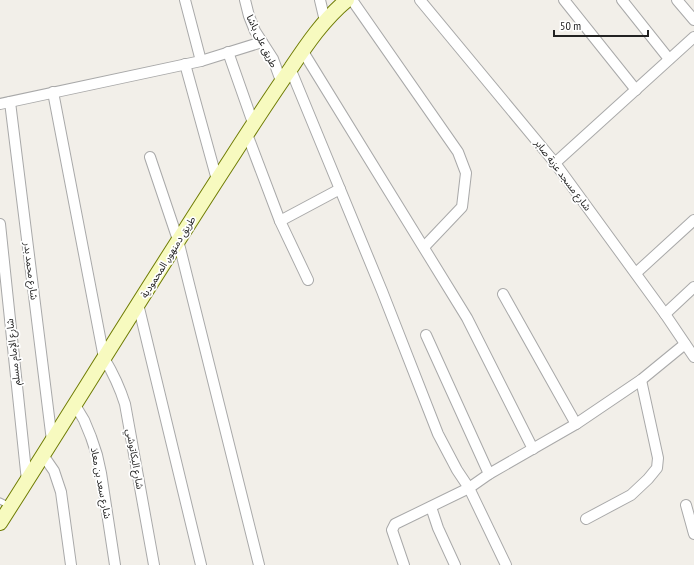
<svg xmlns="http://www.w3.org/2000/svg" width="694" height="565" font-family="'PT Sans Narrow','Noto Sans Arabic',sans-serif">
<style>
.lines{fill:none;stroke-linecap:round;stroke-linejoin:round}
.lane-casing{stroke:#a9a9a9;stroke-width:7}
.street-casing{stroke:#a9a9a9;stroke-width:12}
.secondary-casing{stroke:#707d05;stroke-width:16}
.lane{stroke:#fff;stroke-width:5}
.street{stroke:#fff;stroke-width:10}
.secondary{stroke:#f7fabf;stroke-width:14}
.labels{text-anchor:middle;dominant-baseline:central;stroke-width:3.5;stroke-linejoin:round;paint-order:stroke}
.street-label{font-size:10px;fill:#222;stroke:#fff}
</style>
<rect width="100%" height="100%" fill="#f2efe9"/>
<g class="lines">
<defs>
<polyline id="lane" points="0,501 10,506"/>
<g id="street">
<polyline points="185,0 201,61"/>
<polyline points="245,0 249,16 255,31 273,59 281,81"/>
<polyline points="320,0 325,21"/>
<polyline points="352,0 458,152 466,173 462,207 424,247"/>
<polyline points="420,0 555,163 665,314 694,357"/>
<polyline points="564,0 636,90"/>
<polyline points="622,0 669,59"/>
<polyline points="677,0 694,20"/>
<polyline points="302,50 467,318 533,449"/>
<polyline points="228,52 253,123"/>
<polyline points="185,64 217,180"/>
<polyline points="290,68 382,291 438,434 457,470 469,488 506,565"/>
<path d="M53,92L104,358C113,373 120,388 125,404L154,565"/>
<polyline points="10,102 52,441"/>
<polyline points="0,104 201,61 262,42"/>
<polyline points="247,134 280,221 308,280"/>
<polyline points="150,157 178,240 259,565"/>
<polyline points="555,163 694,37"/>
<polyline points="280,221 340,189"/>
<polyline points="0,224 27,481"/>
<polyline points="636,273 694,220"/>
<polyline points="503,294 576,424"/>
<polyline points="138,304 201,565"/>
<polyline points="665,314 694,287"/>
<polyline points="426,335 489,474"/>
<polyline points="75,405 84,420 91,437 97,455 101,473 115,565"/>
<polyline points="43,455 54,471 61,492 71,565"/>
<polyline points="686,505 694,534"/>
<polyline points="431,507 438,528 455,565"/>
<polyline points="586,519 631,495 648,479 657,468 658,458 641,380"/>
<polyline points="404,565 392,530 395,524 469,488 489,474 576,424 641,380 685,344"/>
</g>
<path id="secondary" d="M0,523C77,402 152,280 230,160C250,129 270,98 291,68C307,44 324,19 347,0"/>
</defs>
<use href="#lane" class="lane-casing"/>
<use href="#street" class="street-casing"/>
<use href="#secondary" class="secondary-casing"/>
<use href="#lane" class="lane"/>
<use href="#street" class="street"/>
<use href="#secondary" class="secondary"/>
</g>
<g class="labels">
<g class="street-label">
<text transform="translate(262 41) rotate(64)">طريق على باشا</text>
<text transform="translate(563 175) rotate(53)">شارع مسجد عزبة صابر</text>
<text transform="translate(168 257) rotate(-58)">طريق دمنهور, المحمودية</text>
<text transform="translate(31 271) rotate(83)">شارع محمد بدر</text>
<text transform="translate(13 352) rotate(-96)">شارع الإمام مسلم</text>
<text transform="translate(135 459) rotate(80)">شارع البكاتوشي</text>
<text transform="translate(101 483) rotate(79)">شارع سعد بن معاذ</text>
</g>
</g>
<path d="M554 30v6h94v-6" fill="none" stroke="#222222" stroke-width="2"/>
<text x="560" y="30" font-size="12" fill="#222222" stroke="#ffffff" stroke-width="3" paint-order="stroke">50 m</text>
</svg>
